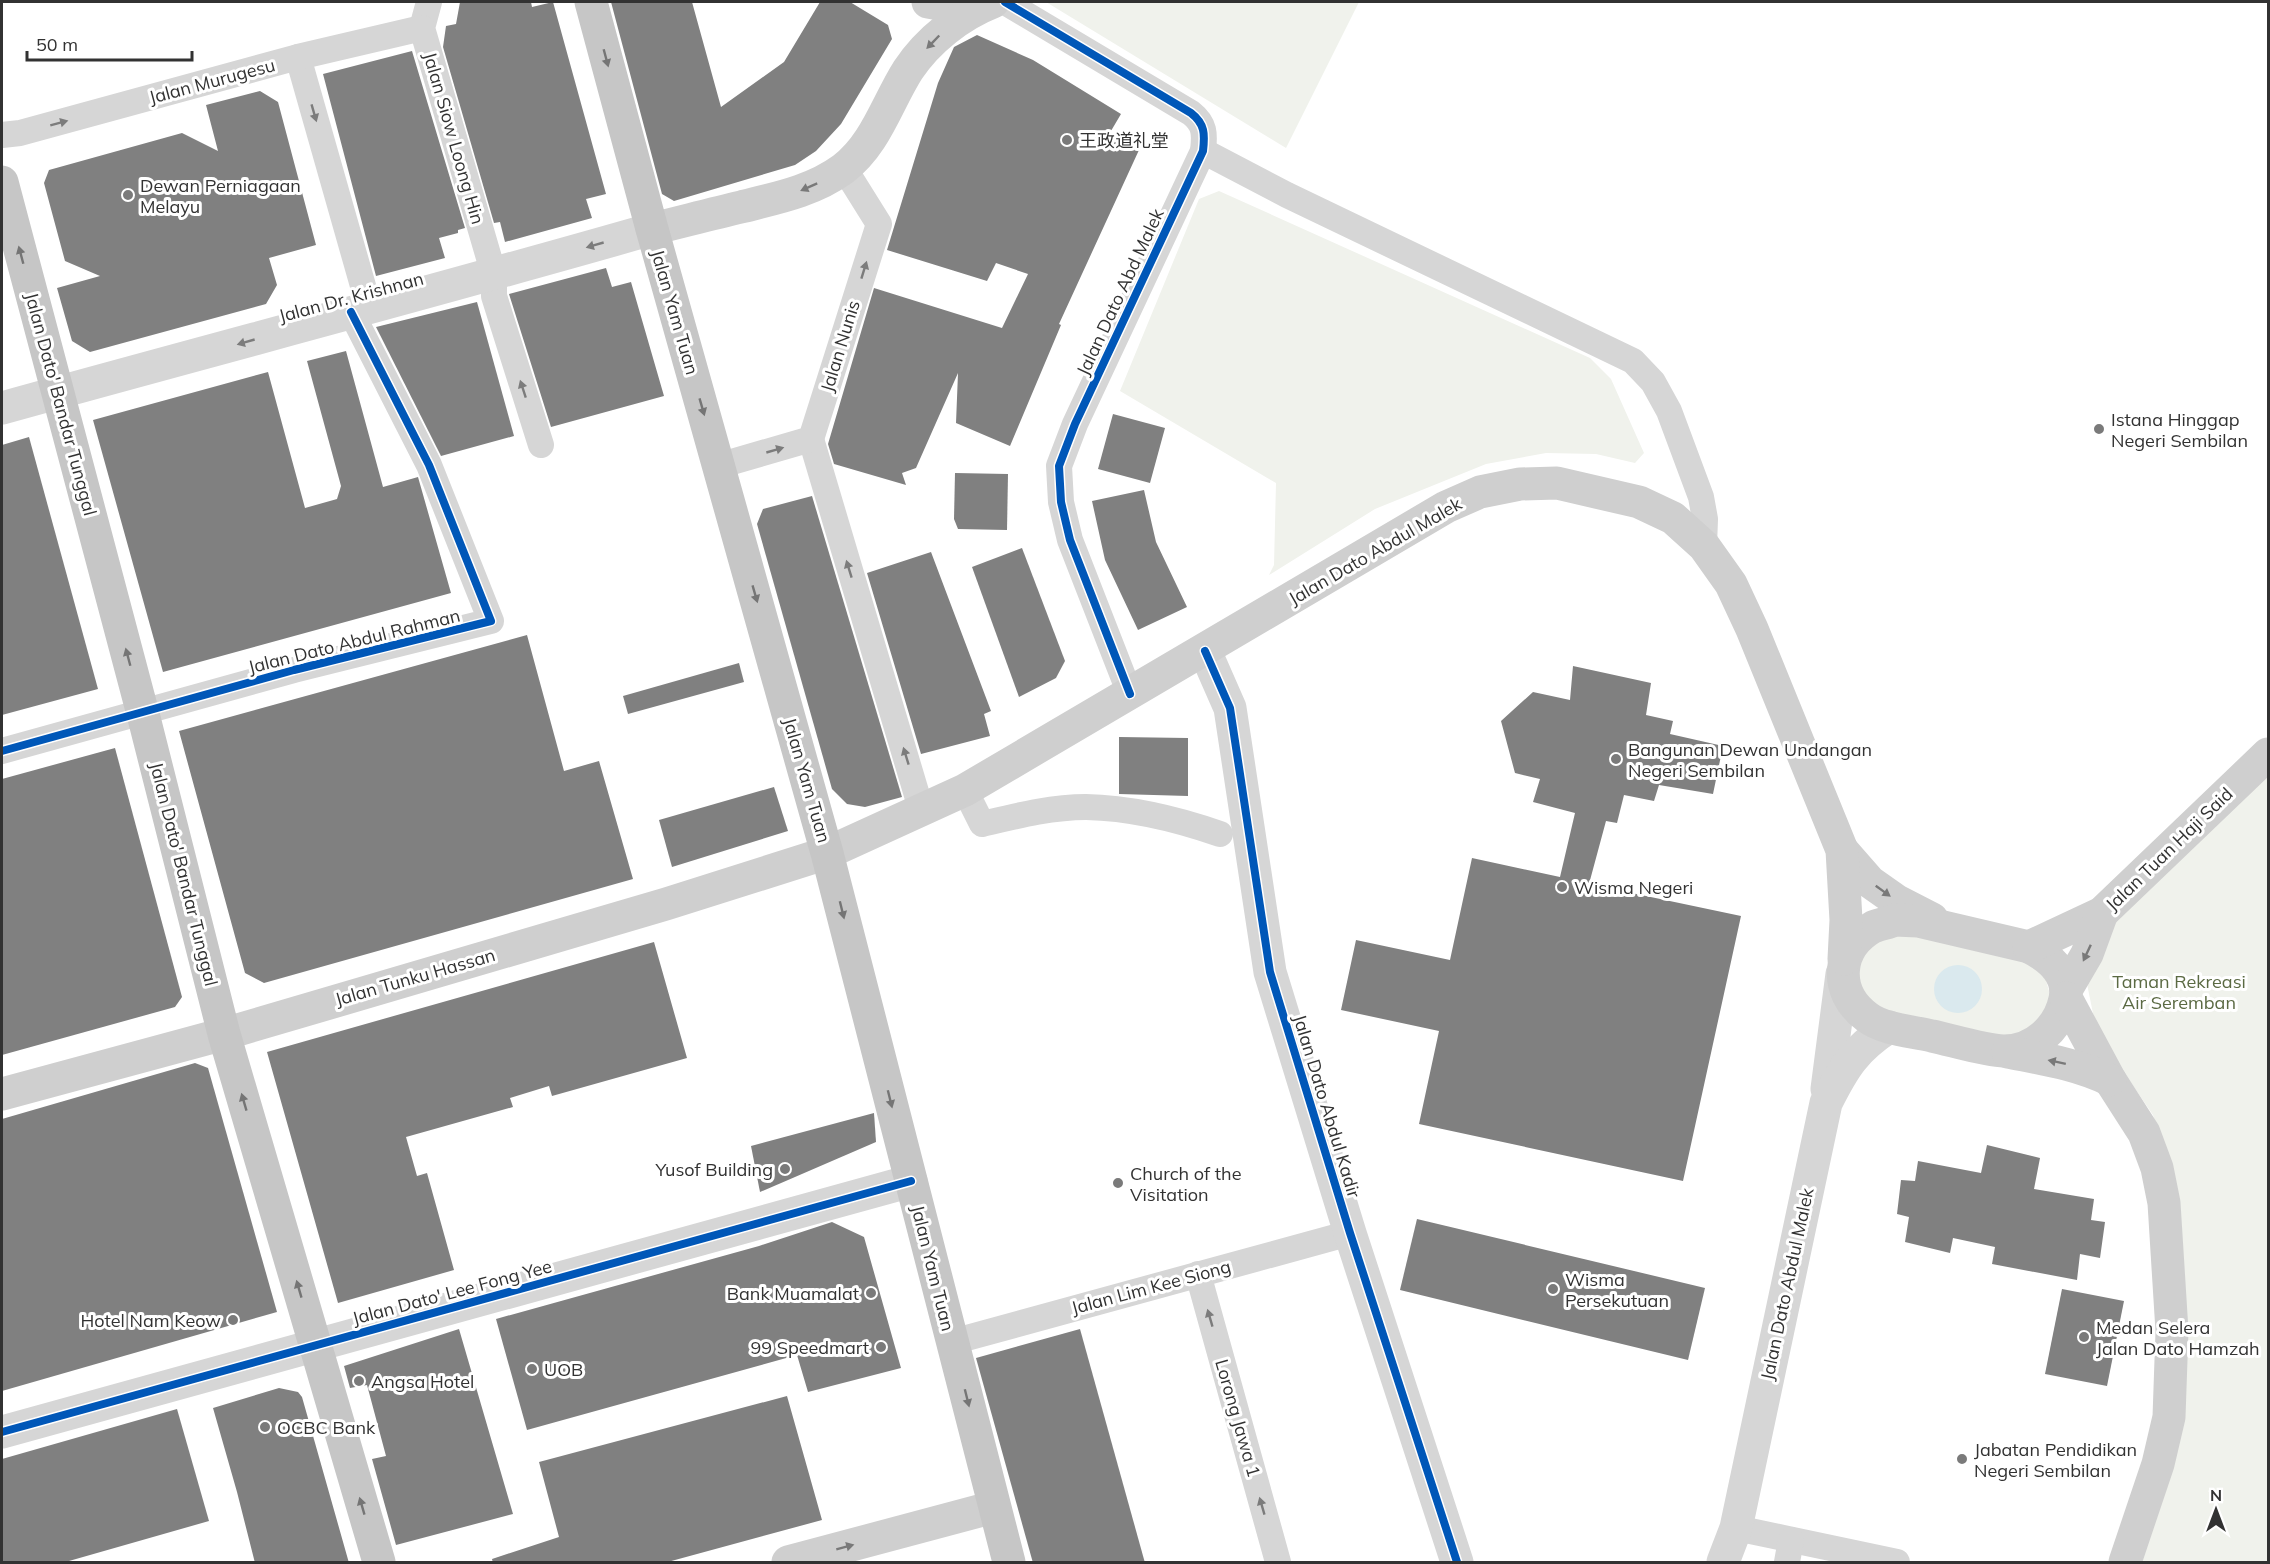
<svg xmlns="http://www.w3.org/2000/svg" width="2270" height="1564" font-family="Mulish,'Noto Sans SC',sans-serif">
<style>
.green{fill:#f0f2ec}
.water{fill:#dae9ee}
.building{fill:#808080}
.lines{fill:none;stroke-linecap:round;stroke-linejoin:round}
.minor{stroke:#d6d6d6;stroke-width:26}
.tertiary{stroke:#d6d6d6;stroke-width:33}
.secondary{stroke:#cfcfcf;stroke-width:33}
.trunk{stroke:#c6c6c6;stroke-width:33}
.cycleway-casing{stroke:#fff;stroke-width:11}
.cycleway{stroke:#0057b8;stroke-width:8}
.oneway{fill:#797979}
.oneway2{fill:#757575}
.oneway3{fill:#7c7c7c}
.poi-dot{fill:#7a7a7a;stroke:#fff;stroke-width:2}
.labels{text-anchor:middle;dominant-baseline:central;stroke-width:6;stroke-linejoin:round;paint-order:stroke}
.street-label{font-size:18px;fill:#323232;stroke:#fff}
.poi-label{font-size:18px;fill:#323232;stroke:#fff;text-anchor:start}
.park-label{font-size:18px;fill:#5b6a43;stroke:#fff}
</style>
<rect width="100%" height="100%" fill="#fff"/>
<g class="green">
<polygon points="1046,2 1359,2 1286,148"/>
<polygon points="1219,191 1590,358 1611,379 1644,453 1635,463 1596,454 1546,453 1486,464 1375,509 1269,575 1274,565 1276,483 1120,391 1199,199"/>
<polygon points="2268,775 2268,1562 2134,1562 2176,1446 2163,1145 2153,1115 2097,1033 2087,984 2110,922"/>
<path d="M1894,936H1916L2035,964L2045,977L2051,998L2036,1026L2012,1039L1899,1020L1865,1001C1863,994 1856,982 1857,974C1860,952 1874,941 1894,936Z"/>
</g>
<circle class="water" cx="1958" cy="989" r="24"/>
<g class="building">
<polygon points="460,2 531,2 532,7 553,2 606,194 586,199 592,218 505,242 500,222 494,223 443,47 446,26 456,24"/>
<polygon points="611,2 692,2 721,107 784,62 820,2 850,2 888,25 892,39 841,124 816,151 795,165 674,201 662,194"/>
<polygon points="977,35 1033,60 1121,114 1108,136 1139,150 1059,324 1061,325 1010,446 956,423 958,373 916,468 902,473 906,485 834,464 828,444 874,288 1002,328 1028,274 996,263 987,281 887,250 938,83 954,47"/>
<polygon points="412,51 465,228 458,230 458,233 439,238 445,258 376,276 323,74"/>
<polygon points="260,91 278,102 316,245 269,258 277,285 266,304 90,352 72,341 57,288 100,276 65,261 44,183 49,170 182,133 218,151 206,105"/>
<polygon points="606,268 612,287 631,282 664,396 551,427 509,294"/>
<polygon points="477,302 514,436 441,456 376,327"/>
<polygon points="346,351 383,487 418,477 451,593 163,672 93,420 268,372 305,508 337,499 341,486 307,361"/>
<polygon points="1113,414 1165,428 1150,483 1098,469"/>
<polygon points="29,437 98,689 2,715 2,445"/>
<polygon points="955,473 1008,474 1007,530 958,529 954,519"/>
<polygon points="1144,490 1156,542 1187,607 1138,630 1105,560 1092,501"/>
<polygon points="812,496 902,797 865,807 847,804 832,789 757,524 763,509"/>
<polygon points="1022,548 1065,661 1056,678 1019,697 972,567"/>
<polygon points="931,552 991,711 984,714 990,736 921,754 867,573"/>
<polygon points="527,635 564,771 599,761 633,879 264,983 245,973 179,731"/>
<polygon points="739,663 744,682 628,714 623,696"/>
<polygon points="1573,666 1651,683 1646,715 1673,721 1670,734 1723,746 1713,794 1659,785 1654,801 1624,795 1617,823 1606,821 1589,884 1741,916 1683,1181 1419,1124 1439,1031 1341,1010 1356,940 1450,960 1472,858 1560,877 1575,813 1533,802 1540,779 1515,773 1501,721 1533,692 1570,700"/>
<polygon points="1119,737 1188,738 1188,796 1119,794"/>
<polygon points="115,748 182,997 175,1007 2,1055 2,779"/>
<polygon points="774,787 788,831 672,867 659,820"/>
<polygon points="654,942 687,1058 552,1096 549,1086 510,1098 513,1107 406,1137 417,1176 427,1173 454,1270 338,1303 267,1052"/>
<polygon points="195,1063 208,1068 277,1312 2,1391 2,1119"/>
<polygon points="874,1113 876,1142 760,1192 751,1146"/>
<polygon points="1987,1145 2040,1158 2034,1189 2094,1199 2091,1220 2105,1222 2100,1258 2080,1254 2077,1280 1992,1264 1995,1247 1953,1238 1950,1253 1905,1242 1909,1217 1897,1214 1901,1180 1915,1181 1918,1161 1981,1173"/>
<polygon points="1417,1219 1705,1288 1688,1360 1400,1290"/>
<polygon points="832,1222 864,1237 901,1368 808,1392 797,1355 527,1430 496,1319 759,1246"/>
<polygon points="2062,1289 2124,1301 2107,1386 2045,1374"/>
<polygon points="459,1329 513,1514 396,1545 372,1459 386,1456 367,1385 350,1388 344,1366"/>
<polygon points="1080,1329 1145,1563 1033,1563 976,1358"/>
<polygon points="279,1388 298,1392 302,1397 349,1563 255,1563 237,1492 213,1408"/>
<polygon points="787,1396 822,1520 664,1563 493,1563 492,1559 559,1537 539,1462"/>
<polygon points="177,1409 209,1521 62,1563 2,1563 2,1459"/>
</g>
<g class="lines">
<g class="minor">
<polyline points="429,2 422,28 494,275 494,296 541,445"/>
<path d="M1005,2L1191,113C1205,124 1205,134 1203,151L1075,424L1059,466L1061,502L1070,540L1130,694"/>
<polyline points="298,57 369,307"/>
<polyline points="2,135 20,133 298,57 422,28"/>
<polyline points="1203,151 1287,195 1633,361 1653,382 1669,411 1701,497 1705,519 1704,546"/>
<polyline points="811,439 922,812"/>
<polyline points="718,466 811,439 879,224 844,168"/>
<polyline points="2,751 294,670 491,621 429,465 351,312"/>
<path d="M965,790L982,824C1016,816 1051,807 1086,807C1132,808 1177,819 1220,834"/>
<polyline points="1198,1274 1278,1562"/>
<polyline points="952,1342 1350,1233"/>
<polyline points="1736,1528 1897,1562"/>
<polyline points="1787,1562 1791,1540"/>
</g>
<g class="tertiary">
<path d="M2,408C218,348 436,291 652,229"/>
<polyline points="1205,651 1230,708 1270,972 1350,1233 1457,1562"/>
<polyline points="1827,1089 1842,974"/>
<polyline points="2,1432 911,1181"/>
<path d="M1723,1562L1736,1528L1826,1103C1844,1067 1855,1049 1889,1027"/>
</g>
<g class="secondary">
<polyline points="928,2 956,7 979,7"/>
<path d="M652,229C681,222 711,214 741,207C777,198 813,191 843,169C876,144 887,103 908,70C928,40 960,15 993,2"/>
<polyline points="1842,850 1870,882 1897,901 1932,919"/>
<path d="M1895,920L1918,921L2029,947C2049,957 2070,974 2065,999C2059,1028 2034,1051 2004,1051C1986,1051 1951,1040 1932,1036C1911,1031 1884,1030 1867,1017C1833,992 1836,948 1873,927C1880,924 1888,923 1895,920Z"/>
<polyline points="2029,947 2102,913 2268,754"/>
<polyline points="2066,990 2087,954 2102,913"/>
<polyline points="2066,998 2110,1080 2144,1133 2157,1168 2164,1203 2172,1331 2169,1417 2158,1464 2125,1562"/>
<path d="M2008,1052C2043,1059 2077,1064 2110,1080"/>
<polyline points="2,1094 224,1034 666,904 827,853 965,790 1446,507 1480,492 1520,484 1557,483 1639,502 1673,518 1704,546 1731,584 1752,629 1842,850 1846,920 1844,959"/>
<polyline points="788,1562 994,1507"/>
</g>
<g class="trunk">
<polyline points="591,2 652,229 827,853 1009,1562"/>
<polyline points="2,182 143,714 224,1034 379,1562"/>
</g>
<defs>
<g id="cycleway">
<path d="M1005,2L1191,113C1205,124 1205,134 1203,151L1075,424L1059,466L1061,502L1070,540L1130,694"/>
<polyline points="1205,651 1230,708 1270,972 1350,1233 1457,1562"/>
<polyline points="2,751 294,670 491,621 429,465 351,312"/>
<polyline points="2,1432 911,1181"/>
</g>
</defs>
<use href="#cycleway" class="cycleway-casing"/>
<use href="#cycleway" class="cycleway"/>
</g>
<defs><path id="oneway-solid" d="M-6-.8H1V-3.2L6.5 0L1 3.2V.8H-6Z" transform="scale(1.5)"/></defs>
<g class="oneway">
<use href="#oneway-solid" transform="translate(933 42) rotate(134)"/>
<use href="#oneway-solid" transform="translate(809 187) rotate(156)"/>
<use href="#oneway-solid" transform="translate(1883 891) rotate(36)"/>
<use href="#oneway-solid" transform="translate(2087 953) rotate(115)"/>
<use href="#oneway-solid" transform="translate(2057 1062) rotate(-168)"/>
<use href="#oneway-solid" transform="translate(845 1547) rotate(-15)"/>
</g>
<g class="oneway2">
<use href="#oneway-solid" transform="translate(606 58) rotate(75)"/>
<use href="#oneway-solid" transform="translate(21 255) rotate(-105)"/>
<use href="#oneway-solid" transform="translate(702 407) rotate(74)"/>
<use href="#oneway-solid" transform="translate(755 594) rotate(74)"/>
<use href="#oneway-solid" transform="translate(128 657) rotate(-105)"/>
<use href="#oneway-solid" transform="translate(842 910) rotate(76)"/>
<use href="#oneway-solid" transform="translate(890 1099) rotate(76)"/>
<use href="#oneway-solid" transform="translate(244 1102) rotate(-106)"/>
<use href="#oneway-solid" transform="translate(299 1289) rotate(-106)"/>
<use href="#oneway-solid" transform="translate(967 1398) rotate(76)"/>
<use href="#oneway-solid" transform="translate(362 1506) rotate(-106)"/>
</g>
<g class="oneway3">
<use href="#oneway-solid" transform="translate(314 113) rotate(74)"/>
<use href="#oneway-solid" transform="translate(59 123) rotate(-15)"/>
<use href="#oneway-solid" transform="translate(595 245) rotate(164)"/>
<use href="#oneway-solid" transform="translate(864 270) rotate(-73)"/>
<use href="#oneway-solid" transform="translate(246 342) rotate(164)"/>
<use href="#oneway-solid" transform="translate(523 389) rotate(-108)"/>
<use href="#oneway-solid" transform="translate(775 450) rotate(-16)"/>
<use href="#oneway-solid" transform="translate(849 569) rotate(-107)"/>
<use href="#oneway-solid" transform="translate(906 756) rotate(-107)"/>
<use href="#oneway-solid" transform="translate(1210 1318) rotate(-106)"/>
<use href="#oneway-solid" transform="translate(1262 1506) rotate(-106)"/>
</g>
<g class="poi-dot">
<circle cx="1067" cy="140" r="6"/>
<circle cx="128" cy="195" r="6"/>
<circle cx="2099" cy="429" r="6"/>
<circle cx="1616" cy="759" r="6"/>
<circle cx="1562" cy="887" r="6"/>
<circle cx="785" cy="1169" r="6"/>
<circle cx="1118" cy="1183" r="6"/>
<circle cx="1553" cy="1289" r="6"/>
<circle cx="871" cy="1293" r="6"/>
<circle cx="233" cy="1320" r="6"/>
<circle cx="2084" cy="1337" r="6"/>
<circle cx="881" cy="1347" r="6"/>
<circle cx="532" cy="1369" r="6"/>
<circle cx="359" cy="1381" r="6"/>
<circle cx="265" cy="1427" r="6"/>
<circle cx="1962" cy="1459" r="6"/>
</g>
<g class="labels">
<g class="street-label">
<text transform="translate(212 81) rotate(-15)">Jalan Murugesu</text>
<text transform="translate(454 138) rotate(74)">Jalan Siow Loong Hin</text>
<text transform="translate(1120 292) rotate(-65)">Jalan Dato Abd Malek</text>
<text transform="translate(351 297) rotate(-15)">Jalan Dr. Krishnan</text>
<text transform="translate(675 312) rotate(74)">Jalan Yam Tuan</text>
<text transform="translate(840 346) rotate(-73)">Jalan Nunis</text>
<text transform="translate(61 404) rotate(75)">Jalan Dato' Bandar Tunggal</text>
<text transform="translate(1375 551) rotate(-30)">Jalan Dato Abdul Malek</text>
<text transform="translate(354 641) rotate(-14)">Jalan Dato Abdul Rahman</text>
<text transform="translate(807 780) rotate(74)">Jalan Yam Tuan</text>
<text transform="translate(2169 849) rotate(-44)">Jalan Tuan Haji Said</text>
<text transform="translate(184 874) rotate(76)">Jalan Dato' Bandar Tunggal</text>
<text transform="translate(415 977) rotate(-16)">Jalan Tunku Hassan</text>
<text transform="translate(1327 1106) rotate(73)">Jalan Dato Abdul Kadir</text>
<text transform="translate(933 1268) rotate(76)">Jalan Yam Tuan</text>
<text transform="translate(1787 1284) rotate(-78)">Jalan Dato Abdul Malek</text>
<text transform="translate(1151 1287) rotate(-15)">Jalan Lim Kee Siong</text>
<text transform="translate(452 1292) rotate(-15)">Jalan Dato' Lee Fong Yee</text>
<text transform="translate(1238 1418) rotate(74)">Lorong Jawa 1</text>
</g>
<g class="poi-label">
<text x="1079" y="140">王政道礼堂</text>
<text x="140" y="185">Dewan Perniagaan<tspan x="140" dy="21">Melayu</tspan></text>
<text x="2111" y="419">Istana Hinggap<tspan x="2111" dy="21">Negeri Sembilan</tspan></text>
<text x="1628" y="749">Bangunan Dewan Undangan<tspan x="1628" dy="21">Negeri Sembilan</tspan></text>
<text x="1574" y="887">Wisma Negeri</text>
<text x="773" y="1169" text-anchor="end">Yusof Building</text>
<text x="1130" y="1173">Church of the<tspan x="1130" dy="21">Visitation</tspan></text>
<text x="1565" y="1279">Wisma<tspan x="1565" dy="21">Persekutuan</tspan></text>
<text x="859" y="1293" text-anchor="end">Bank Muamalat</text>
<text x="221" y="1320" text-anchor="end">Hotel Nam Keow</text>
<text x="2096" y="1327">Medan Selera<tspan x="2096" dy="21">Jalan Dato Hamzah</tspan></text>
<text x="869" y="1347" text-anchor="end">99 Speedmart</text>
<text x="544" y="1369">UOB</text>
<text x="371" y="1381">Angsa Hotel</text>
<text x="277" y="1427">OCBC Bank</text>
<text x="1974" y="1449">Jabatan Pendidikan<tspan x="1974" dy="21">Negeri Sembilan</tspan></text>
</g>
<g class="park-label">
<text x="2179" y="981">Taman Rekreasi<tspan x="2179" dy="21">Air Seremban</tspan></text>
</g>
</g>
<rect width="2270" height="1564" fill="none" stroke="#323232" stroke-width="6"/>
<g transform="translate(2216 1510)" stroke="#ffffff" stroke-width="4.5" paint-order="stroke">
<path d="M0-4.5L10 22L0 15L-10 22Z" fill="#323232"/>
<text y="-9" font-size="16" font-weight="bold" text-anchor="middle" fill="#323232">N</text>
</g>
<path d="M27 51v9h165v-9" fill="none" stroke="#323232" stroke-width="3"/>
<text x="36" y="51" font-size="18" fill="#323232" stroke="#ffffff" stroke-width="4.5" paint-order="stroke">50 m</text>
</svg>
